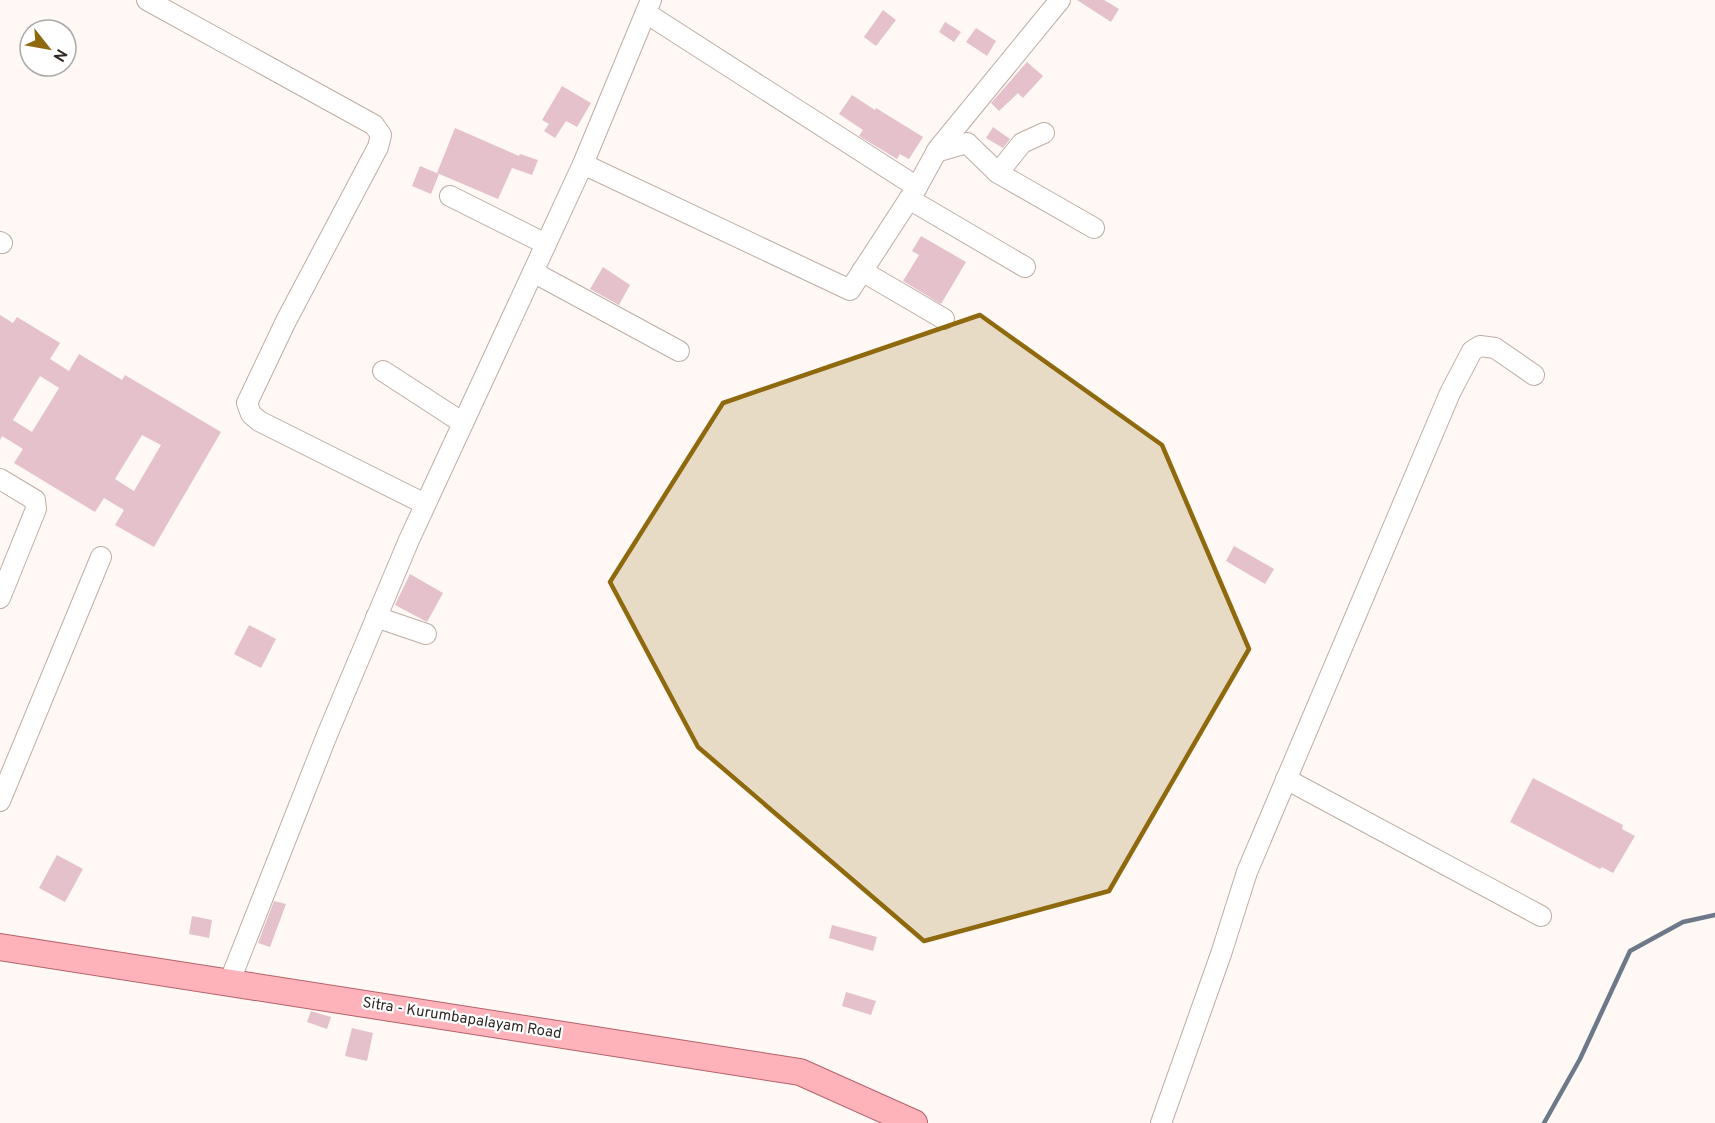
<svg xmlns="http://www.w3.org/2000/svg" width="1715" height="1123" font-family="Overpass,sans-serif">
<style>
.lines{fill:none;stroke-linecap:round;stroke-linejoin:round}
.stream{stroke:#6d7989;stroke-width:4.5}
.building{fill:#e4c1cb;fill-rule:evenodd}
.minor-casing{stroke:#bdada4;stroke-width:22}
.major-casing{stroke:#b56169;stroke-width:28}
.minor{stroke:#fff;stroke-width:20}
.major{stroke:#feb3bb;stroke-width:26}
.marked{fill:#8e690d;fill-opacity:0.2;stroke:#8e690d;stroke-width:4.5;stroke-linejoin:round}
.labels{text-anchor:middle;dominant-baseline:central;stroke-width:4.5;stroke-linejoin:round;paint-order:stroke}
.street-label{font-size:15px;fill:#2e2724;stroke:#fff}
</style>
<rect width="100%" height="100%" fill="#fff8f4"/>
<g class="lines">
<polyline class="stream" points="1544,1123 1580,1059 1630,951 1683,922 1715,915"/>
</g>
<g class="building">
<polygon points="1077,0 1104,0 1119,9 1111,22"/>
<polygon points="883,10 896,20 876,46 864,37"/>
<polygon points="945,22 961,32 954,42 939,32"/>
<polygon points="976,28 996,41 987,56 966,42"/>
<polygon points="1027,62 1043,76 1023,98 1018,93 999,111 991,103"/>
<polygon points="562,86 591,103 577,127 566,121 555,138 544,131 549,124 542,120"/>
<polygon points="852,95 875,110 876,108 923,137 909,159 900,154 897,159 859,136 863,130 839,114"/>
<polygon points="993,127 1010,139 1003,148 986,138"/>
<polygon points="455,128 519,156 520,154 538,160 532,175 512,168 498,199 437,173"/>
<polygon points="420,166 439,174 431,194 412,186"/>
<polygon points="921,236 966,262 941,304 903,281 919,255 912,251"/>
<polygon points="603,267 630,285 619,305 590,289"/>
<path d="M0,315L13,323L17,317L60,343L50,359L69,371L79,354L122,380L125,375L221,432L154,547L115,525L124,510L104,498L95,512L14,463L23,449L2,436L0,440ZM40,376L59,388L32,432L13,420ZM142,435L161,445L134,491L115,479Z"/>
<polygon points="1234,546 1274,569 1265,584 1226,561"/>
<polygon points="410,574 443,593 427,622 395,605"/>
<polygon points="249,625 276,639 261,668 234,654"/>
<polygon points="1533,778 1623,825 1622,829 1635,836 1613,873 1602,867 1600,869 1510,822"/>
<polygon points="57,855 83,869 65,902 39,888"/>
<polygon points="274,901 286,904 270,947 258,943"/>
<polygon points="192,916 212,920 209,938 189,934"/>
<polygon points="832,925 877,937 873,951 829,938"/>
<polygon points="846,992 876,1001 871,1015 842,1006"/>
<polygon points="311,1011 331,1017 327,1029 307,1022"/>
<polygon points="352,1028 373,1033 367,1061 345,1056"/>
</g>
<g class="lines">
<defs>
<g id="minor">
<polyline points="147,0 374,125 381,135 378,147 286,321 247,403 251,414 259,421 425,504"/>
<polyline points="646,13 917,187"/>
<polyline points="936,152 967,143 998,173 1094,228"/>
<polyline points="583,164 651,0"/>
<polyline points="998,173 1022,143 1044,133"/>
<polyline points="450,196 546,244"/>
<polyline points="909,199 1025,267"/>
<polyline points="0,242 2,243"/>
<polyline points="862,271 944,319"/>
<polyline points="533,272 679,351"/>
<polyline points="383,371 463,423"/>
<polyline points="0,479 35,500 36,509 0,598"/>
<polyline points="376,617 426,634"/>
<polyline points="1286,779 1541,916"/>
<polyline points="0,801 101,557"/>
<polyline points="229,983 327,735 409,540 583,164 850,290 917,187 938,149 1060,0"/>
<polyline points="1161,1123 1221,954 1247,872 1450,393 1472,351 1480,346 1495,348 1534,375"/>
</g>
<polyline id="major" points="0,947 800,1072 914,1123"/>
</defs>
<use href="#minor" class="minor-casing"/>
<use href="#major" class="major-casing"/>
<use href="#minor" class="minor"/>
<use href="#major" class="major"/>
</g>
<path class="marked" d="M980,315L1162,445L1249,649L1109,891L924,941L698,747L610,582L723,403Z"/>
<g class="labels">
<g class="street-label">
<text transform="translate(462 1019) rotate(9)">Sitra - Kurumbapalayam Road</text>
</g>
</g>
<g transform="translate(48 48) rotate(121)"><circle r="28" fill="#ffffff" stroke="#aba9a7" stroke-width="1.5"/>
<path d="M0-4.5L10 22L0 15L-10 22Z" fill="#8e690d"/>
<text y="-9" font-size="16" font-weight="bold" text-anchor="middle" fill="#2e2724">N</text>
</g>
</svg>
